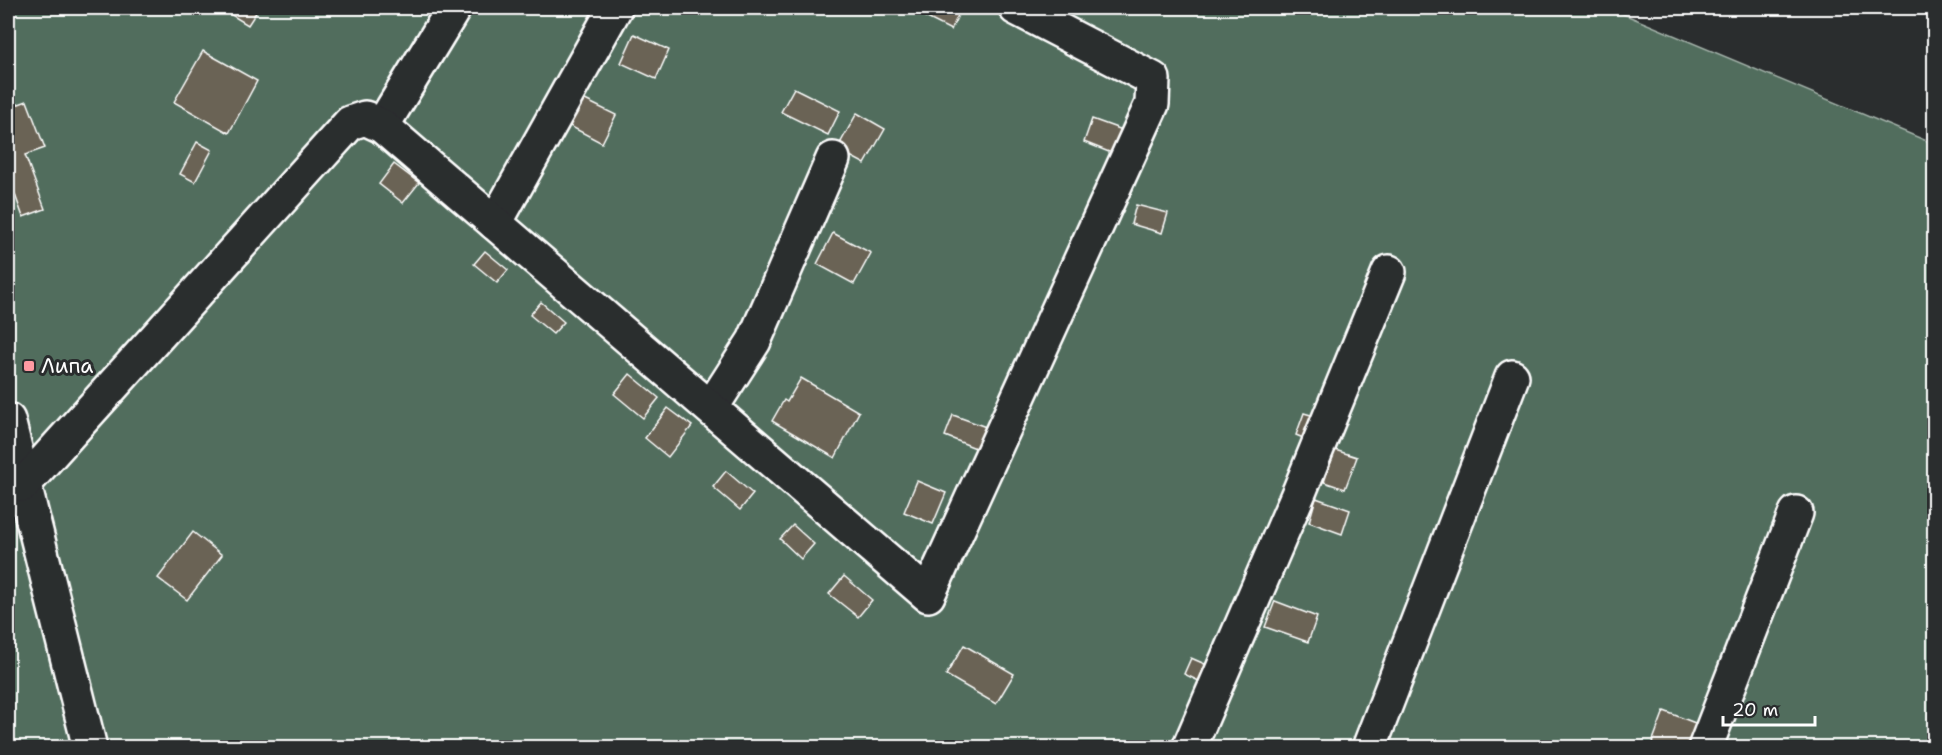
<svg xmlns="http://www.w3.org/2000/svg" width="1942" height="755" font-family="'Shantell Sans',sans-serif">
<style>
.green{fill:#516d5d;stroke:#a8b6ae;stroke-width:1.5}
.building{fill:#6b6454;stroke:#fff;stroke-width:1.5}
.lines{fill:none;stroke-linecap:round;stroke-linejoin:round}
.minor-casing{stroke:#fff;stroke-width:38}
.minor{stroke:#2a2d2e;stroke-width:33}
.poi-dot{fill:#ff9aa2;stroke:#2a2d2e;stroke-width:2}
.labels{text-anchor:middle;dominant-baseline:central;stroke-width:6;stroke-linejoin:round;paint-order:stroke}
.poi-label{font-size:21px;fill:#fff;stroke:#2a2d2e;text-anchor:start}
</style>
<rect width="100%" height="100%" fill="#2a2d2e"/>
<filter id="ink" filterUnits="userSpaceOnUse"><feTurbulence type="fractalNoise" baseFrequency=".0167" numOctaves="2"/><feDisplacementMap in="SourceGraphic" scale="12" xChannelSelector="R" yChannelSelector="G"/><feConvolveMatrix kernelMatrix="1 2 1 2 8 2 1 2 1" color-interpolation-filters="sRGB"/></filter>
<g filter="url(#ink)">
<polygon class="green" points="8,8 1609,8 1934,144 1934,747 8,747"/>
<g class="building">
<polygon points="220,8 259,8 248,25"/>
<polygon points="920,8 951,8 960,11 951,30 917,13"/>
<polygon points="634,34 669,50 656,79 621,63"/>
<polygon points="203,51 257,81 229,133 174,102"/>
<polygon points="794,88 840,111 828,135 781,112"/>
<polygon points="581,98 616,115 602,143 568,125"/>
<polygon points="27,101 45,148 25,155 45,209 23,217 8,175 8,108"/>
<polygon points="857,113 885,129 865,164 837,149"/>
<polygon points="1092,119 1128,132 1119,156 1084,142"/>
<polygon points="197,142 212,150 195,182 180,174"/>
<polygon points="394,164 419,183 403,203 379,184"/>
<polygon points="1136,205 1168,213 1162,233 1131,224"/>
<polygon points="833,233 871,253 854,284 817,264"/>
<polygon points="485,251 508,270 497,283 474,264"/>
<polygon points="541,302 564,322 553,334 530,315"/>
<polygon points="630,374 659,398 643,418 614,394"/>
<polygon points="801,378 859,412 835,458 772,421 784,400 787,402"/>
<polygon points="668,408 692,426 668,457 645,438"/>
<polygon points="1304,413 1321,418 1313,442 1296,435"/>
<polygon points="953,415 986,427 978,449 945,436"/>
<polygon points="1335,450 1357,457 1345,489 1324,482"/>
<polygon points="726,471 753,494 740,510 713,487"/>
<polygon points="917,481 946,493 933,524 904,512"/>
<polygon points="1316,498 1350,510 1342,534 1309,522"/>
<polygon points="793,525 814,544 801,559 780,539"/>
<polygon points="193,532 222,555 187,600 158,578"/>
<polygon points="844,576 872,600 858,617 829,594"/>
<polygon points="1275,601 1317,617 1308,642 1265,627"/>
<polygon points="964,645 1014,674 996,704 946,675"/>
<polygon points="1191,658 1214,668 1207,685 1184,674"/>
<polygon points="1664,711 1703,726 1695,748 1650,748"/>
</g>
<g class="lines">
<defs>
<g id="minor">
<polyline points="382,126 454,8"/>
<polyline points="495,223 615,8"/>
<polyline points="711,408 754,341 833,159"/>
<polyline points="8,420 90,748"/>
<polyline points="23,485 350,123 365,118 382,126 928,595 1152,104 1153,79 1016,8"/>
<polyline points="1189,748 1300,490 1389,272"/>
<polyline points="1369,748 1512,377"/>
<polyline points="1705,748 1796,513"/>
</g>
</defs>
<use href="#minor" class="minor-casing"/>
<use href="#minor" class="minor"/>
</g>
</g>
<rect class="poi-dot" x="23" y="360" width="12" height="12" rx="3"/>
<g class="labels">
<g class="poi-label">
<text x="41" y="366">Липа</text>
</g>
</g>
<rect width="1942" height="755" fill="none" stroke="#2a2d2e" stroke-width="30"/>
<rect x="15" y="15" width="1912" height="725" fill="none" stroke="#fff" stroke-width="2" filter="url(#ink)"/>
<path d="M1723 716v9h92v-9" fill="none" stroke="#ffffff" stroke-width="3"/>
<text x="1732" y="716" font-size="18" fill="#ffffff" stroke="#2a2d2e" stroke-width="4.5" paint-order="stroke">20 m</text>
</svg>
